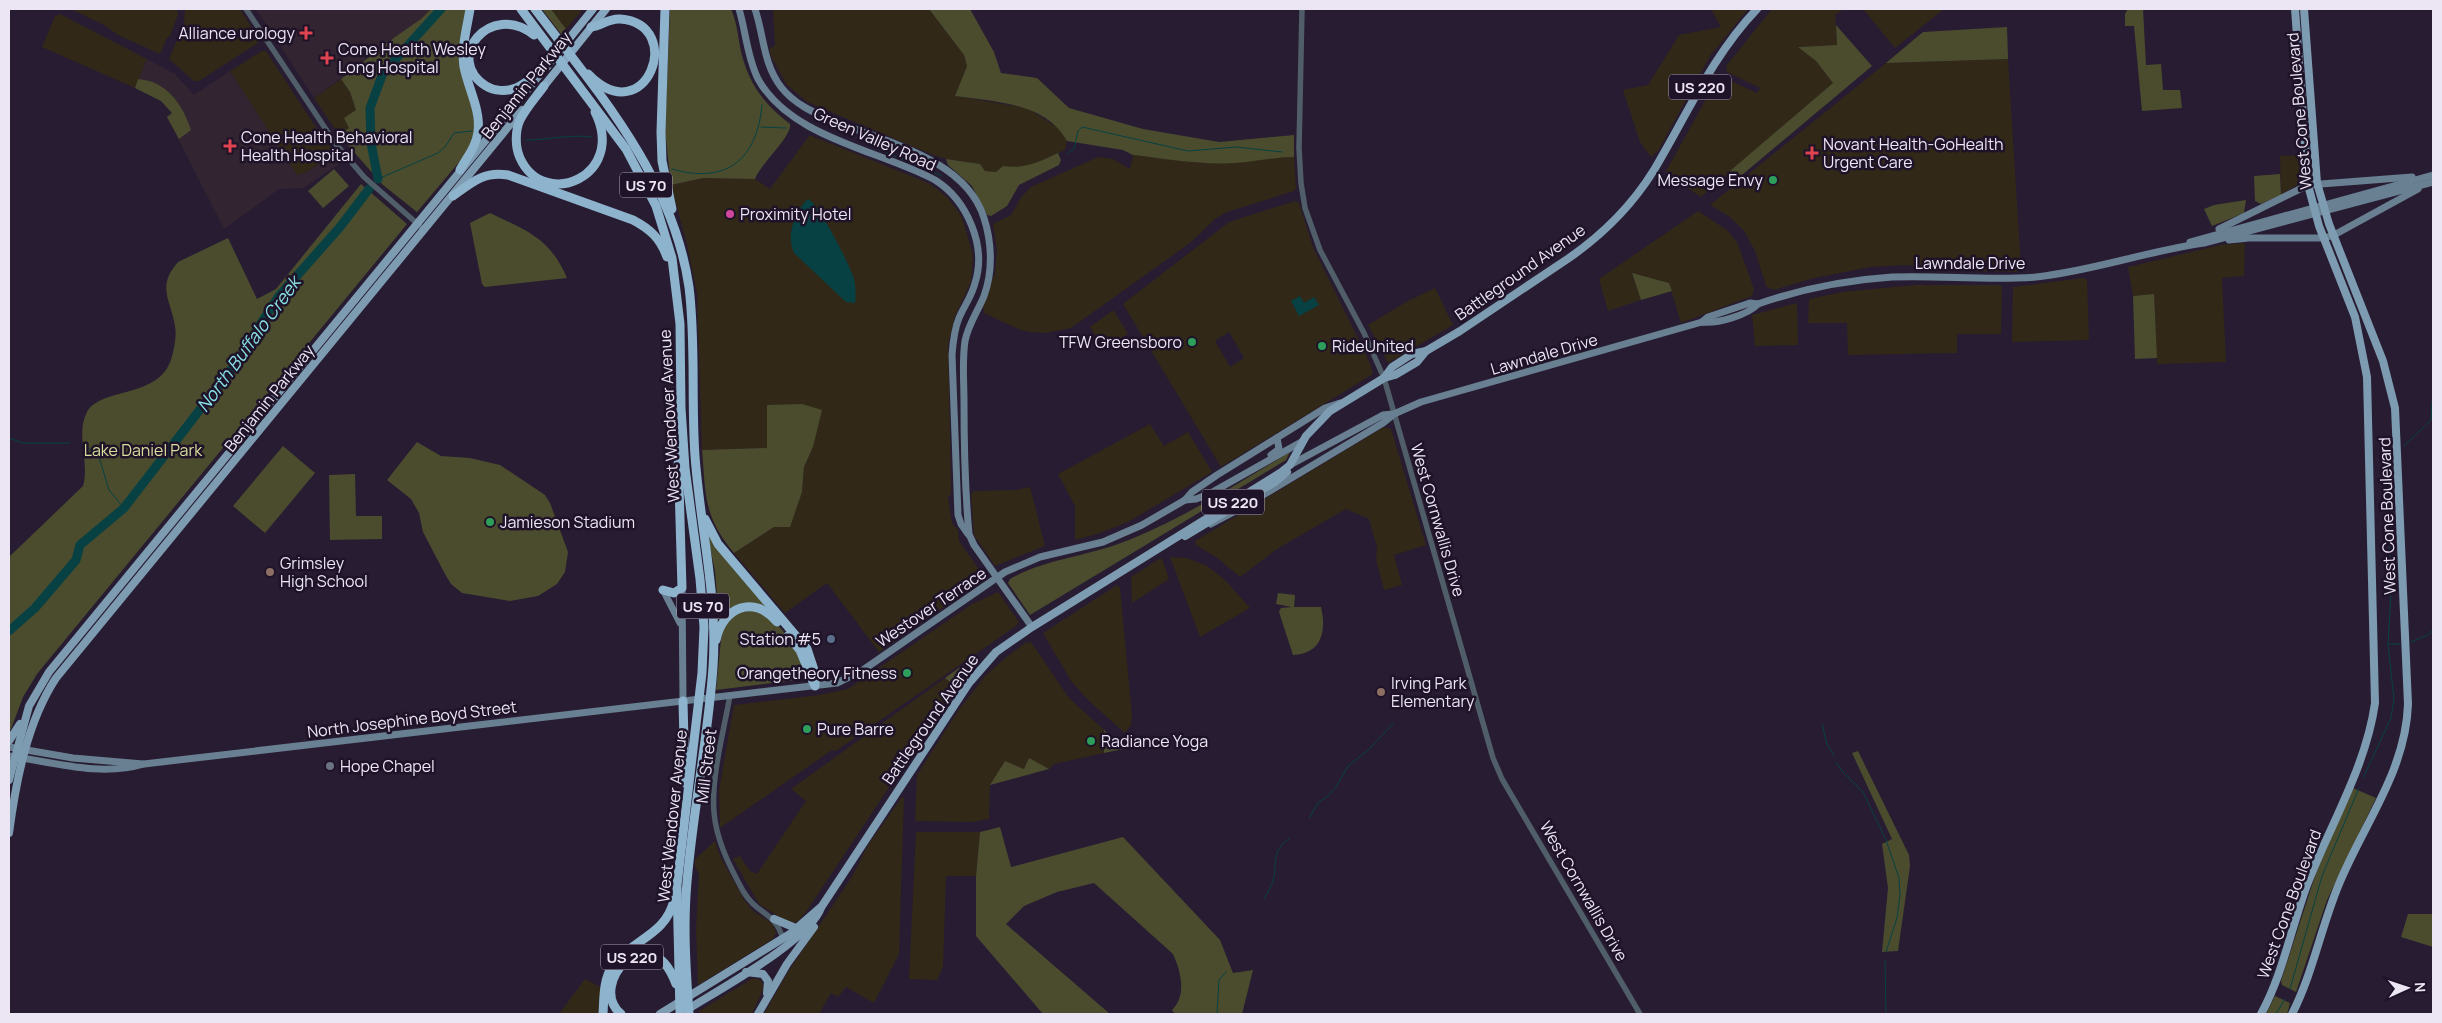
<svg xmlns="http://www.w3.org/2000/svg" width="2442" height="1023" font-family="Manrope,sans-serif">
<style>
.commercial{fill:#312818;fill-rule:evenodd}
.medical{fill:#322430}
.green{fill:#4a4c2d}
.water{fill:#074144}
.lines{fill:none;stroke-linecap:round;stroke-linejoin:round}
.stream{stroke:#074144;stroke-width:1}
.river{stroke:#074144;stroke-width:9}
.tertiary{stroke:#505e69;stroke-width:5.5}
.secondary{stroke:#698092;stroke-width:7}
.primary{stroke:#7d9bb1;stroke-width:8}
.trunk{stroke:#86a7bf;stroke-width:8}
.motorway{stroke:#8eb3cd;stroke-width:9}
.health-dot{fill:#e0444e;stroke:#1e1328;stroke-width:2}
.leisure-dot{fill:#2e9e5b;stroke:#1e1328;stroke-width:2}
.hotel-dot{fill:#d1479c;stroke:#1e1328;stroke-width:2}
.education-dot{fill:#8d6e63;stroke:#1e1328;stroke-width:2}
.service-dot{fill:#5c6f8a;stroke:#1e1328;stroke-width:2}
.worship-dot{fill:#6b7280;stroke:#1e1328;stroke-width:2}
.labels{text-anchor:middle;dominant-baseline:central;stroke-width:5;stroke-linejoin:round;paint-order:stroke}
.shield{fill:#1e1328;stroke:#aea6b7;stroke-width:1}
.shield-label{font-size:15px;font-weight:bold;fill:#ece5f4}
.poi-label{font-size:16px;fill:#ece5f4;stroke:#1e1328;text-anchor:start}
.street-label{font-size:16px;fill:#ece5f4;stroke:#1e1328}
.park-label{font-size:16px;fill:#d9de9c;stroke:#1e1328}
.water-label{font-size:18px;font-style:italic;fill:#88e0e5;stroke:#1e1328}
</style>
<rect width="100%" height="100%" fill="#281c32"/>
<g class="commercial">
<polygon points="71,9 177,9 178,15 170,36 167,38 160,54 118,35 104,25"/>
<polygon points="185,9 240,9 259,39 258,43 199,81 194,81 169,59 184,23"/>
<polygon points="551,9 583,9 566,29"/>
<polygon points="773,9 929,9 964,55 967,66 955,96 1027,108 1060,129 1067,141 1065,150 1028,167 1017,168 1003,166 996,172 985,171 980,164 946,159 933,155 807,102 786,84 770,54 770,48 775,46"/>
<polygon points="1711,9 1748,9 1710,56 1658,151 1651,157 1640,142 1623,90 1648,85 1679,35 1721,27"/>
<polygon points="1772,9 1844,9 1835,15 1837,45 1798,47 1816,61 1833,83 1701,197 1666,173 1666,171 1718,78 1722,77 1757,93 1760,88 1727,72 1726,66"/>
<polygon points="1863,9 1944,9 1895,48"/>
<polygon points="60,14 147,59 135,88 42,47 55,16"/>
<polygon points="262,51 266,51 313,123 335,153 305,173 297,176 230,71"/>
<polygon points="2008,59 2021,268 2016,272 2005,272 1932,270 1908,265 1870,267 1814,278 1774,290 1766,286 1755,251 1744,231 1730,217 1710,205 1886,63"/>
<polygon points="341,79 350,92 356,110 349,128 339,135 314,98"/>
<polygon points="809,136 812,136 926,182 937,189 948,198 962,217 973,255 971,282 955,316 948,345 951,481 951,494 948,497 952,523 958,530 959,541 985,578 879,652 827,583 785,613 734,553 774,527 802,492 804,467 813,447 767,405 767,448 702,450 697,293 687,245 671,185 703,178 755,179 770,189"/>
<polygon points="1133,155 1202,163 1235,163 1267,158 1294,157 1296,188 1294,191 1227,212 1215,219 1190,243 1071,328 1045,333 1030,332 1020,330 984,313 983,306 995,273 997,251 993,224 1011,215 1022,196 1031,187 1098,157 1113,159 1130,169"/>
<polygon points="2300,155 2302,173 2300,183 2281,195 2280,156"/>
<path d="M1295,201L1299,203L1313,247L1370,363L1373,374L1221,467L1123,304L1229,222ZM1229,332L1244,358L1230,367L1215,341Z"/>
<polygon points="1698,211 1727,230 1737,242 1754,289 1752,296 1681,323 1669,283 1632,274 1641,300 1608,311 1599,279"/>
<polygon points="2245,243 2244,276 2222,278 2226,362 2157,364 2154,295 2133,296 2128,267 2220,245"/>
<polygon points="2083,278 2087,280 2089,340 2012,342 2013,287"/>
<polygon points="1915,285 2000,285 2002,287 2001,334 1957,334 1957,353 1848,355 1847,323 1808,323 1809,299 1842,292"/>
<polygon points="1435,288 1453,325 1388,363 1368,325 1406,302"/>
<polygon points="1797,303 1798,345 1755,346 1752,315"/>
<polygon points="1112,311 1114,311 1128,334 1103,348 1090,327"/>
<polygon points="1150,424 1164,446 1188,432 1212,472 1128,522 1100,533 1075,540 1075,506 1058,474"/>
<polygon points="1384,427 1391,429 1426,545 1394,555 1402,585 1384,590 1376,560 1377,547 1369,519 1346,509 1277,549 1240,577 1216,557 1196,545 1195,541"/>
<polygon points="1030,487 1045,546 995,566 974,535 971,494 974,491 1016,490"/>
<polygon points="1170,557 1187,558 1207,566 1226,581 1250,608 1200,637"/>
<polygon points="1159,559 1162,559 1169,579 1132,603 1131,577"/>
<polygon points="1117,585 1120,588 1132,716 1131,725 1125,733 1089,701 1071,681 1043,633"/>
<polygon points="998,592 1019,622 1016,626 836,751 832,750 720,828 719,790 734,705 819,695 848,689 972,604"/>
<polygon points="1031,642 1069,698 1104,730 1104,753 1054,764 1049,769 1029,759 1024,769 1005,761 990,785 989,819 972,822 915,821 917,775 958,711 985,676 1004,659 1025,643"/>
<polygon points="945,678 956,687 806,912 798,921 791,924 759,904 733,859 740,856 750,871 757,874 806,801 791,789"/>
<polygon points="902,797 904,798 899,954 874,1003 846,987 838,997 831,993 819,1014 764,1014 788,972 853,875 868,845"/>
<polygon points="916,832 980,832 976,876 946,876 943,967 937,980 909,979"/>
<polygon points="715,841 720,856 743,898 753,911 773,924 776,933 773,939 698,985 696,928 699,874 695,867 695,859"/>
<polygon points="753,978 761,980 764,987 752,1014 700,1014 699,1011"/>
<polygon points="585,979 602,988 600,1014 559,1014"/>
</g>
<g class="medical">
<polygon points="256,9 431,9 421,19 314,98"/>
<polygon points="147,59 175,74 194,95 230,71 297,175 305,173 335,153 342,162 303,188 279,189 224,229 167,117 172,113 161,101 135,88"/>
</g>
<g class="green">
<polygon points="431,9 467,9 465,18 475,134 466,154 417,212 383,185 339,135 349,128 344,118 356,110 350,92 341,79 395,37 421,19"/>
<polygon points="542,9 551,9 566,29 561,34"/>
<path d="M670,9H731C736,20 738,34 740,47C747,81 763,104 790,124C792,137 760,164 755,179L703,178L671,185L665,131Z"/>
<path d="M929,9H970L994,52L1001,73L1037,78L1069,108L1143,129L1219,142L1294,135V157C1274,157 1255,162 1235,163C1201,165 1167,159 1133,155L1123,150L1067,141C1046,102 994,102 955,96L967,66L964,55Z"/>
<polygon points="2128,9 2143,9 2146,65 2161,64 2163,90 2180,90 2182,108 2142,111 2134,26 2125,26 2125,14"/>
<polygon points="1836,25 1872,66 1736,180 1730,171 1833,83 1816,61 1798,47 1837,45"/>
<polygon points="2007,27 2008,59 1886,63 1923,32"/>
<path d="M138,79C167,81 183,105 191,130L179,139L167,117L172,113L161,101L135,88Z"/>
<path d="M1058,153L1061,160L1059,165L1019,185L1007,206L991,216L987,215L972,186L948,165L946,159L980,164L985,171L996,172L1003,166C1025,169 1039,162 1058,153Z"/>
<polygon points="334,169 349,186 323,208 308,191"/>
<polygon points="2280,174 2281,195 2261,204 2255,201 2254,176"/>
<path d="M361,184L407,224L37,674L23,697L11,729L9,731V557L83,486C90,462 75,435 87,412C101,387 157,399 171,360C174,349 177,337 175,326C171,300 156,287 178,262L228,238L257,299L276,289Z"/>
<polygon points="2246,200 2244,213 2212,226 2204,209 2214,205"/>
<path d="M490,213C527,231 550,238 567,278L485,287L482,284L470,223Z"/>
<polygon points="1632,273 1669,283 1672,291 1641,300"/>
<polygon points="2154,294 2157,358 2135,359 2133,296"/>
<path d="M802,404L822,410L813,447L804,467L802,492L790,527H774L734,553C703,516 706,495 702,450L767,448V405Z"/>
<polygon points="417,442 441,456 470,458 500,465 545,495 550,503 568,552 565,572 557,584 538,596 510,601 462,593 451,584 445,574 423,532 419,513 411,499 387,480"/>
<polygon points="283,446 315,473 265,533 233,506"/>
<path d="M1290,452L1286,460L1030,615L1008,583L1010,579C1043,560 1082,557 1118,544C1176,523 1237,484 1290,452Z"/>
<polygon points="355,474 356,516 382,516 382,539 330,540 329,475"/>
<polygon points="707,533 772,611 759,605 719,620 715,571"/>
<path d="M1278,593L1295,595L1294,607H1321C1327,632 1321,654 1293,655L1279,612L1281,608L1292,607L1276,604Z"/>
<path d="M751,610C756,612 764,614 769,617C783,626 807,663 804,679L716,690L722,630L736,613Z"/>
<polygon points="977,655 979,658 956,687 945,678"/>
<polygon points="1104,730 1123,749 1104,753"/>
<polygon points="1858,751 1909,855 1910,866 1898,951 1882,952 1888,888 1882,844 1892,839 1852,753"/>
<polygon points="1029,758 1049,769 990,785 1005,761 1024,769"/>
<polygon points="2353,788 2376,798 2327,900 2296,992 2282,985 2281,981 2317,870"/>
<path d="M1000,827L1011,867L1123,837L1220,940L1233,973L1253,970L1242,1014H1175L1172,1010C1187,995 1181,972 1173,954L1094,883L1057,892L1024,906L1006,924L1110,1014H1043L976,936V876L980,832Z"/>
<polygon points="2408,914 2433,914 2433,947 2401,937"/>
<polygon points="2275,996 2290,1003 2287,1014 2266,1014"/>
</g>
<g class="water">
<path d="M808,199C819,204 848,262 853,276C856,284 856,295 855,303L846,302L794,253C786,236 794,212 808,199Z"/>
<polygon points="1300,296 1304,303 1314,297 1319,305 1299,316 1291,301"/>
</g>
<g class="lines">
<g class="stream">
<polyline points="761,127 786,128"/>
<path d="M526,140C549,140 570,134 592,137"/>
<polyline points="864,143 942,176"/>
<polyline points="1068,153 1074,149 1078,131 1082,127 1188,151 1236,147 1282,152"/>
<path d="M672,169C727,185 757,159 762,105"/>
<polyline points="378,179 438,153 445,147 454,133 472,131"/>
<polyline points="9,438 23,443 70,443"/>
<polyline points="2404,446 2431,420 2433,388"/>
<polyline points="88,448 99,457 109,490 124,508"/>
<polyline points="2388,510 2386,466 2391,458"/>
<polyline points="2411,642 2428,635 2433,630"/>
<polyline points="2388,644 2400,644"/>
<polyline points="1822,724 1827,744 1834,756"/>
<polyline points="1836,762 1842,771 1863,792 1886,840 1899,878 1900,895 1897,918 1886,952"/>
<polyline points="2363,778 2391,718 2394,699 2388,645 2391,591 2389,524"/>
<polyline points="1309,818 1319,802 1328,796 1336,787 1348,766 1367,751 1393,724"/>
<path d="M1264,899C1267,893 1271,887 1273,881C1278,864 1270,851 1290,838"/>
<polyline points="1885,960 1886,1014"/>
<polyline points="2290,989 2322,876 2359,788"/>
<polyline points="1217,1014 1219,980 1226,972"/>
<polyline points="2276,1014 2285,999"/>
</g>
<g class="river">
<polyline points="378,179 371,143 370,108 383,73 441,9"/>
<polyline points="9,631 35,608 76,560 80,545 124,508 229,372 240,361 256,331 279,296 340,227 369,189"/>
</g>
<g class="tertiary">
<polyline points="246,9 335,143 364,177 420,226"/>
<polyline points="1302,9 1299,148 1301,183 1305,208 1320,250 1364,333 1384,378 1493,758 1502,779 1640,1014"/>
<path d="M730,695C724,731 711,776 714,812C716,840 730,867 743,891C757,915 775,911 783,939"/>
</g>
<g class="secondary">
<path d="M739,9C746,32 747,57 758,79C791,138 879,150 935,180C967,200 987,246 975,283C972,296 964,306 959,318C954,330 953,342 952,355L958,515L961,524L968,534"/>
<path d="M755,9C764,36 763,63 781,87C794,104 814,113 834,121C885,142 966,159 984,218C992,243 993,272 984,296C978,311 968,325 965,341C962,361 964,382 964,402C964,446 965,490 969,534L974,545L1032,627"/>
<polyline points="2219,229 2308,185 2412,177"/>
<polyline points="2229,240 2249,238 2324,238 2334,235 2418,189"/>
<polyline points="2190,242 2433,175"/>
<path d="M1702,322L1708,317L1750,303L1758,304C1801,289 1846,280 1892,277C1940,275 1988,281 2036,277C2093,271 2147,251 2204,243L2433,182"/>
<polyline points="1271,455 1279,449 1277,438"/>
<polyline points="1290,465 1383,415 1393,414"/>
<polyline points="1185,500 1196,499 1209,494 1303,441"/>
<path d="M1211,524L1243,507L1383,423L1394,414L1421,402L1702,322C1717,324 1748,315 1758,304"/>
<polyline points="682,588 683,701"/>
<polyline points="663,590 680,623"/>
<polyline points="9,747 73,758 143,764"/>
<path d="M9,756C53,762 100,777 144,764L837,683L863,670L1005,572L1040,557L1103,542L1142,525L1185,500L1192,492L1217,475L1325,408L1340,403"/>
</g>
<g class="primary">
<path d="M1384,378L1392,367L1412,354L1426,351L1460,331L1569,258C1602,235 1633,204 1654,170C1687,115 1712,56 1757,9"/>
<polyline points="1185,536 1275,482 1287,472"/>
<polyline points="9,741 20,724"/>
<polyline points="9,780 29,706 49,672 541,73"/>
<path d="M9,833C16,781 27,722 56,678L522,110"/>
<polyline points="774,919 798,929"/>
<polyline points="746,972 763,974 768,981 767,993"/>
<path d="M685,1011C718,990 809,941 821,908"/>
<polyline points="660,1014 790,934 822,906 969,683 996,652 1032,627 1280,473 1290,465 1306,436 1330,411 1384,378 1395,375 1417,362 1426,351"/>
<polyline points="758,1014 787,964 814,927"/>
<path d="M2261,1014C2283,974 2291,928 2307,885C2330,825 2366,767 2375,703L2367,377L2355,317L2319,226L2308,185L2295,9"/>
<path d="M2292,1014C2313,973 2321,927 2339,884C2363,825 2406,771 2408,704L2395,408L2383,361L2329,224L2317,183L2304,9"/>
</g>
<g class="trunk">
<polyline points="547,66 593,9"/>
<polyline points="544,86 606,9"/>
</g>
<g class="motorway">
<polyline points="521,9 626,149 656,206 672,258 680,324 681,408 685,468 700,579 704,627 702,673 677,885 680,1014"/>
<path d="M535,9C599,93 673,178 689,287C696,343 691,400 695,456C700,526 718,597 713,667C708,739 693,810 687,882C683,926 686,970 689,1014"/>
<polyline points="665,9 661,132 662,161 672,209"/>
<path d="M534,35C490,0 443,59 486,86C494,91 506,92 516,88C527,83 537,73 547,66"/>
<path d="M588,74C646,134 687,24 620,19C609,18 601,26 591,27"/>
<path d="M544,86C536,97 526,108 520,120C515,131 515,147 520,158C544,211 627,176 595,112"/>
<path d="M460,170C467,157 476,147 478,132C481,110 468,88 464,67C461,47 467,28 470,9"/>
<path d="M453,196C472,182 484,171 508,175L633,220C650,229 660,238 667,257"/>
<polyline points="705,519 718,544 807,649 815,673 815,686"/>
<polyline points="663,590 674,593 682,588 678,451"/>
<polyline points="788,636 800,650 814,684"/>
<path d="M716,640C723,607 754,594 777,622"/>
<polyline points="683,701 685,783"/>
<path d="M603,1014C604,998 603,979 613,965C633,939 666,935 674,900"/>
<path d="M621,1014C586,985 650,913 676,984"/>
</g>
</g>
<g class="health-dot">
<path d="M303.5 25.5h5v5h5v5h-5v5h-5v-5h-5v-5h5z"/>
<path d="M324.5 50.5h5v5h5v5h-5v5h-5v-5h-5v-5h5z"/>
<path d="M227.5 138.5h5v5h5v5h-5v5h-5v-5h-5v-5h5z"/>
<path d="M1809.5 145.5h5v5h5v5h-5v5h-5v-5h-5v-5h5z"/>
</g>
<g class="leisure-dot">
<circle cx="1773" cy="180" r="5"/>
<circle cx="1192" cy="342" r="5"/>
<circle cx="1322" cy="346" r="5"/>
<circle cx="490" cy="522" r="5"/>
<circle cx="907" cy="673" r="5"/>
<circle cx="807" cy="729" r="5"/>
<circle cx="1091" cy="741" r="5"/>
</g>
<circle class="hotel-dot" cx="730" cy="214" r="5"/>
<g class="education-dot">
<circle cx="270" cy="572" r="5"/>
<circle cx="1381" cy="692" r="5"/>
</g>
<circle class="service-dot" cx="831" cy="639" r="5"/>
<circle class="worship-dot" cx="330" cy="766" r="5"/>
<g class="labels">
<g class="shield">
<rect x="1669" y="74.5" width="62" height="25" rx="4"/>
<rect x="620" y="172.5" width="52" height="25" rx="4"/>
<rect x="1202" y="489.5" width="62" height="25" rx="4"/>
<rect x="677" y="593.5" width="52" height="25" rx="4"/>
<rect x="601" y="944.5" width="62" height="25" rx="4"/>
</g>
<g class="shield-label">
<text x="1700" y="87">US 220</text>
<text x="646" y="185">US 70</text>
<text x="1233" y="502">US 220</text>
<text x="703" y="606">US 70</text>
<text x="632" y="957">US 220</text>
</g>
<g class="poi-label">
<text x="295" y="33" text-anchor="end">Alliance urology</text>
<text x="338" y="49">Cone Health Wesley<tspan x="338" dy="18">Long Hospital</tspan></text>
<text x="241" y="137">Cone Health Behavioral<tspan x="241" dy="18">Health Hospital</tspan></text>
<text x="1823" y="144">Novant Health-GoHealth<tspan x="1823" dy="18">Urgent Care</tspan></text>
<text x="1763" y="180" text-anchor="end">Message Envy</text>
<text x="740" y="214">Proximity Hotel</text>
<text x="1182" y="342" text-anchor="end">TFW Greensboro</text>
<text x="1332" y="346">RideUnited</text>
<text x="500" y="522">Jamieson Stadium</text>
<text x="280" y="563">Grimsley<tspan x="280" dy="18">High School</tspan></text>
<text x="821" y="639" text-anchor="end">Station #5</text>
<text x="897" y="673" text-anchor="end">Orangetheory Fitness</text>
<text x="1391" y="683">Irving Park<tspan x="1391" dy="18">Elementary</tspan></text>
<text x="817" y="729">Pure Barre</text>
<text x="1101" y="741">Radiance Yoga</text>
<text x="340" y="766">Hope Chapel</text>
</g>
<g class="street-label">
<text transform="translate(526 85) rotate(-51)">Benjamin Parkway</text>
<text transform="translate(2299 111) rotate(-95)">West Cone Boulevard</text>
<text transform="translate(875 139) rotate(24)">Green Valley Road</text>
<text x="1970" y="263">Lawndale Drive</text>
<text transform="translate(1520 272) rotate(-35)">Battleground Avenue</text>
<text transform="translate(1544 354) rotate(-16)">Lawndale Drive</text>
<text transform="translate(269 398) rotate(-51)">Benjamin Parkway</text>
<text transform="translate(669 416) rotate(-93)">West Wendover Avenue</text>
<text transform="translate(2387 516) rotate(-92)">West Cone Boulevard</text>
<text transform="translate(1438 520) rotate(74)">West Cornwallis Drive</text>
<text transform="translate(931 607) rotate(-34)">Westover Terrace</text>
<text transform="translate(412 719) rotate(-7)">North Josephine Boyd Street</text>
<text transform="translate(930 719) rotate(-55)">Battleground Avenue</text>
<text transform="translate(706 766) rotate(-83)">Mill Street</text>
<text transform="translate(672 816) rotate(-84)">West Wendover Avenue</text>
<text transform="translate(1584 891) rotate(60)">West Cornwallis Drive</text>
<text transform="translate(2289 904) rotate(-70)">West Cone Boulevard</text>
</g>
<g class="park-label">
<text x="143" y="450">Lake Daniel Park</text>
</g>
<g class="water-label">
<text transform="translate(248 344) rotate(-54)">North Buffalo Creek</text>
</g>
</g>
<rect width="2442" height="1023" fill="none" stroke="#ece5f4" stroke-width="20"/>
<g transform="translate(2407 988) rotate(87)" stroke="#1e1328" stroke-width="4" paint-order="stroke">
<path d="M0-4L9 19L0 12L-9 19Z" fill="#ece5f4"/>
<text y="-8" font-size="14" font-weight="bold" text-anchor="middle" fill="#ece5f4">N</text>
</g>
</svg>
